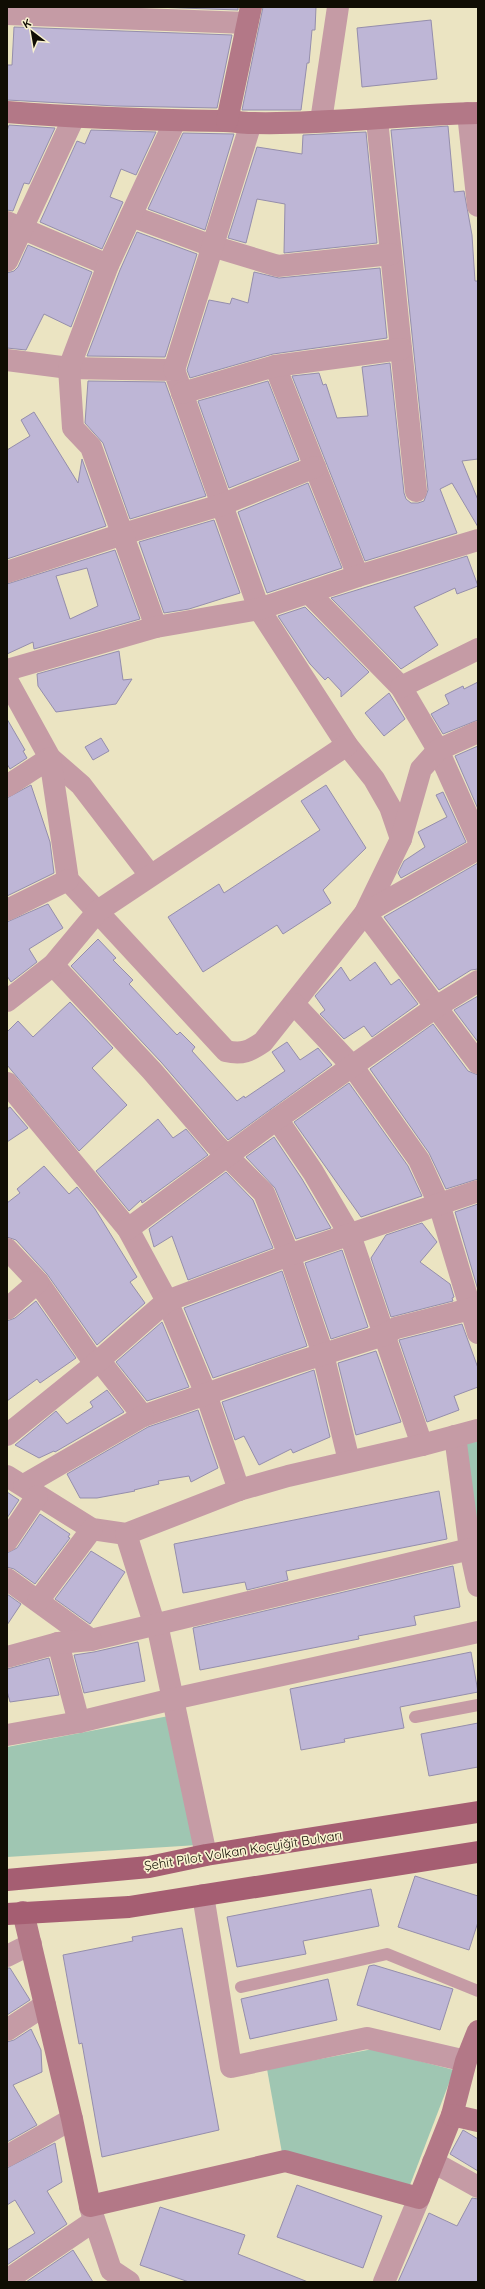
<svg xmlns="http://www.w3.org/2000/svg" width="485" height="2289" font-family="Quicksand,sans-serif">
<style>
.green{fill:#9fc6b2}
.building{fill:#beb6d6;stroke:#958eac;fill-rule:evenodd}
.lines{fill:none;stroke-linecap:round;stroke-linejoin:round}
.lane{stroke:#c59ba5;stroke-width:12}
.street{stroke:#c59ba5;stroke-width:22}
.secondary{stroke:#b37887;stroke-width:22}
.primary{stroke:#a55e72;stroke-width:22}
.labels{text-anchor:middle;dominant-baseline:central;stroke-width:3.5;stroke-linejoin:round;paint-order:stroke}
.street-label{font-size:13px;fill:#100d03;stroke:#f8f1cf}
</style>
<rect width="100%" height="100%" fill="#ebe4c2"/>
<g class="green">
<polygon points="478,1440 478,1541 460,1444"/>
<polygon points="174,1715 198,1845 7,1857 7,1747"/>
<polygon points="373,2049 454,2070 410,2185 282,2153 267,2069"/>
</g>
<g class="building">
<polygon points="154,7 238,7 238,10"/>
<polygon points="263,7 316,7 315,30 312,30 309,63 307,63 301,110 242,110"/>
<polygon points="431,20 437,79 362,87 357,28"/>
<polygon points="14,27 232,35 217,108 116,106 7,100 7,65 12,65"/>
<polygon points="9,125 55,128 29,184 24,183 13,211 7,210 7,131"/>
<polygon points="448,126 454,192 464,191 472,235 475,281 478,281 478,459 462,461 478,500 478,527 452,483 440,489 457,533 365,561 292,376 319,373 323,385 326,384 337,418 368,416 362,367 390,363 404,493 406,499 411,503 418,503 424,501 428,490 391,130"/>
<polygon points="91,130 156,132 136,175 121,169 110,197 123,202 102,249 40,222 77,141 85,144"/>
<polygon points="366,132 377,243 284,253 285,204 257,199 246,243 228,238 257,147 302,154 303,135"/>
<polygon points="183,133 234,134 205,230 148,209"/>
<polygon points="137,232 197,254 165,357 87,356 120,270"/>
<polygon points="28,245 92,272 71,327 44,314 26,350 7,348 7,273 14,271 18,267"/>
<polygon points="380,268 387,338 273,354 190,378 187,370 209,300 230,304 232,298 248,303 254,272 279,278"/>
<polygon points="88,381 165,382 206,496 130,519 103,443 85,423"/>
<polygon points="268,381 299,460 229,488 198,401"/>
<polygon points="34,412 78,483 82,459 106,526 7,559 7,450 30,436 21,420"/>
<polygon points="308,483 342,568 267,593 238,512"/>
<polygon points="214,520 240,593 189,609 164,613 139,542"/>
<path d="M115,550L140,619L34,649L33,642L7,654V584ZM87,568L98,606L70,619L56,576Z"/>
<polygon points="467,556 478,586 457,594 455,588 414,607 438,645 401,669 331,598"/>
<polygon points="305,607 369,672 341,697 341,691 328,677 325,680 310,664 278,616"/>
<polygon points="119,651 123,680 132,679 116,704 56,712 38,686 37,674"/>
<polygon points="478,682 478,720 443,734 431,714 449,704 445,695 463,686 464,689"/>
<polygon points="389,693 405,719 384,736 365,713"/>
<polygon points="7,719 25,750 23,751 27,758 10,769 7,764"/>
<polygon points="101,738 109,751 93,760 85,747"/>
<polygon points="478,746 478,809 455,756"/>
<polygon points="31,785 50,842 54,873 7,896 7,798"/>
<polygon points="326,785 366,848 323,890 331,903 283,934 277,925 203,972 168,917 219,884 224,893 320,830 301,801"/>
<polygon points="443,792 466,842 401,878 398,873 404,861 425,847 418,832 447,817 436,795"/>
<polygon points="478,863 478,969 471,970 439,990 384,917"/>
<polygon points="48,904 63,928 29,949 37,962 11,982 7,976 7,922"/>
<polygon points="98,939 116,958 113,960 133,980 129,984 177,1035 180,1032 195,1047 192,1051 237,1101 244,1096 245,1098 285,1071 272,1052 287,1042 300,1060 318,1048 332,1065 228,1140 161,1062 71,966"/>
<polygon points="375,962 391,985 399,979 418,1004 372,1037 364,1026 344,1039 320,1014 325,1010 315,996 341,967 350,981"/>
<polygon points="478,996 478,1042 454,1010"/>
<polygon points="70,1002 113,1048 92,1068 127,1105 79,1151 7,1065 7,1032 18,1021 33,1037"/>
<polygon points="433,1024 468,1071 478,1075 478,1179 446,1189 429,1153 370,1069"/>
<polygon points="349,1083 408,1166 422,1196 361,1217 294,1122"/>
<polygon points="10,1107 28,1128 7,1142 7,1109"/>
<polygon points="158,1119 173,1138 186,1129 208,1155 142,1203 141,1200 129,1211 96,1171"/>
<polygon points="274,1137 302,1179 331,1228 296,1239 275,1188 246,1157"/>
<polygon points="44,1166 69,1194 77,1187 95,1209 137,1277 130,1282 145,1303 97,1345 47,1274 16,1240 7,1237 7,1203 20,1193 17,1189"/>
<polygon points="226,1172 253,1200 273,1248 188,1280 172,1236 154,1247 149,1229"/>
<polygon points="478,1204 478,1290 455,1212"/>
<polygon points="422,1223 437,1242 420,1262 450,1284 454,1297 452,1298 453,1301 391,1317 371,1258 386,1235"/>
<polygon points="342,1250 368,1327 331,1339 305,1263"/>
<polygon points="282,1271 307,1346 213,1378 184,1308"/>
<polygon points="36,1301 76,1358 40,1383 37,1379 7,1401 7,1321 15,1318"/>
<polygon points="162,1322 189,1387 147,1401 116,1362"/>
<polygon points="462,1324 478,1368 478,1387 454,1396 459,1410 427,1422 399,1340"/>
<polygon points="376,1351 401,1422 356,1435 338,1363"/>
<polygon points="314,1370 330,1437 293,1453 291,1449 259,1465 244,1436 235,1440 222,1402"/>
<polygon points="107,1390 124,1412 55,1452 54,1451 39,1458 15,1445 56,1411 67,1424 93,1407 90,1402"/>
<polygon points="198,1410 218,1468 191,1482 189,1476 158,1481 159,1484 134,1490 135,1491 97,1498 80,1498 67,1474 148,1427"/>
<polygon points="439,1491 447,1539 286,1571 288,1580 247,1590 245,1582 183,1593 174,1544"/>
<polygon points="7,1492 19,1500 7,1518"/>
<polygon points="40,1514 70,1534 68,1537 70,1538 35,1584 14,1569 7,1567 7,1553 17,1548"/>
<polygon points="91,1551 125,1572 90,1624 55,1599"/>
<polygon points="453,1566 460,1607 414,1616 416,1625 358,1636 359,1639 200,1670 193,1628"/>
<polygon points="7,1594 21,1604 7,1625"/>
<polygon points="138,1642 145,1681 84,1693 74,1655 94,1652"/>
<polygon points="471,1652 478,1692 400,1707 404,1728 344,1739 345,1742 301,1750 290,1689"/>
<polygon points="49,1658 59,1695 10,1702 7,1691 7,1669"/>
<polygon points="478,1723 478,1767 429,1776 421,1734"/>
<polygon points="415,1876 478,1896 478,1922 469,1950 398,1927"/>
<polygon points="371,1889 379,1926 303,1941 306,1954 237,1967 227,1917"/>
<polygon points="182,1928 219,2130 102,2157 82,2043 79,2044 63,1955 133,1941 132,1937"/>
<polygon points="374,1965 453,1989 440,2030 357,2005 369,1966"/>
<polygon points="7,1968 10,1968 30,2000 7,2015"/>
<polygon points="328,1979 337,2020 250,2039 241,1999"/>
<polygon points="31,2029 41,2050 42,2072 13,2085 37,2125 7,2142 7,2042 14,2040"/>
<polygon points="463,2130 478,2139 478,2171 450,2154"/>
<polygon points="55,2143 62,2182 47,2191 67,2224 7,2265 7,2250 35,2233 15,2200 7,2205 7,2168"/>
<polygon points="297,2185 382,2216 363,2268 277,2237"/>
<polygon points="472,2198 478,2199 478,2282 398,2282 429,2213 457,2226"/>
<polygon points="160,2207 245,2235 238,2254 308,2282 189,2282 140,2265"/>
<polygon points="73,2250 93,2282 26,2282"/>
</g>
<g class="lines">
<g class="lane">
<polyline points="415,1717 478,1705"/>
<polyline points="241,1987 387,1954 478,1991"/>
</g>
<g class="street">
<polyline points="7,14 247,23"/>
<polyline points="468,113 478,206"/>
<polyline points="377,120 416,491"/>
<polyline points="321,121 338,7"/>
<polyline points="131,216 212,246 278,266 391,254"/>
<polyline points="7,222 108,265"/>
<polyline points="7,261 74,117"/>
<polyline points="7,360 69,368 174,370 259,609 347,745 374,779 390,807 401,839"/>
<polyline points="275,366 358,576"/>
<polyline points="174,370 251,123"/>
<polyline points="182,393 275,366 401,349"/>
<polyline points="7,572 123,534 221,505 315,467"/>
<polyline points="309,593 401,687 438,750 478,839"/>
<polyline points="156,627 91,447 73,428 69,368 108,265 175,121"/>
<polyline points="7,670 156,627 259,609 358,576 478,540"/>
<polyline points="7,680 50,758 81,785 150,875"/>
<polyline points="401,687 478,649"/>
<path d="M7,786L50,758L68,880L226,1051C242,1055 250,1051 263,1042L365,913L401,839L421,769L438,750L478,732"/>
<polyline points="478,849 365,913 478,1063"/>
<polyline points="7,910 68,880"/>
<polyline points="53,965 152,1071 215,1144 264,1193 291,1260 323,1354 349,1461"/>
<polyline points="7,1001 53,965 98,911 347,745"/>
<polyline points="294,1004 353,1067 419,1160 439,1204 478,1333"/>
<polyline points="7,1083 128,1229 167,1301 206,1394 239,1490"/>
<polyline points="277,1119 313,1172 350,1235 422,1445"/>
<polyline points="128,1229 277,1119 436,1007 478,981"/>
<polyline points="7,1249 38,1282 95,1364 99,1360 143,1416 289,1365 384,1335 396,1328 478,1307"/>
<polyline points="7,1309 38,1282"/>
<polyline points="7,1435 95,1364 167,1301 289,1255 478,1191"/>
<polyline points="455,1436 470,1549 478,1586"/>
<polyline points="7,1476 92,1529 126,1534 239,1490 288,1476 422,1445 478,1430"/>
<polyline points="24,1485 143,1416"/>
<polyline points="126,1534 153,1620 157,1624 206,1855"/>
<polyline points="7,1541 37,1496"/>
<polyline points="7,1579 91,1640 470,1549"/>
<polyline points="38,1601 92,1529"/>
<polyline points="58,1643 79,1722"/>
<polyline points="7,1657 58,1643 91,1640"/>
<polyline points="7,1735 79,1722 173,1699 478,1632"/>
<polyline points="203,1895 231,2067 367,2038 466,2061"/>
<polyline points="7,1956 31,1944"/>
<polyline points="7,2030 45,2005"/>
<polyline points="7,2156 72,2119"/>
<polyline points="433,2162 478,2187"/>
<polyline points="90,2207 111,2270 129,2282"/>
<polyline points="7,2280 94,2221"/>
<polyline points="384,2282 419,2198"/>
</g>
<g class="secondary">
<path d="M7,112C80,118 152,120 224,121C233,121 242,123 251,123C327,125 403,114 478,113"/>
<polyline points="227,121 251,7"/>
<polyline points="23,1912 72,2119 90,2206 285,2161 419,2198 452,2115 466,2061 478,2031"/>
<polyline points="452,2115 478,2121"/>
</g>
<g class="primary">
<polyline points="7,1880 149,1867 206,1855 478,1812"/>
<polyline points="7,1914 129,1907 478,1852"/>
</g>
</g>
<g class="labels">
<g class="street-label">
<text transform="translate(243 1850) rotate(-9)">Şehit Pilot Volkan Koçyiğit Bulvarı</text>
</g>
</g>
<rect width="485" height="2289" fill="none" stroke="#100d03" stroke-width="16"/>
<g transform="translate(32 32) rotate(329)" stroke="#f8f1cf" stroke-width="3" paint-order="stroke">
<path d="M0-3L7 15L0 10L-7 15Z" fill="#100d03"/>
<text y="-6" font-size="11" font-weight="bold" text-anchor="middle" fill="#100d03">K</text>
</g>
</svg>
